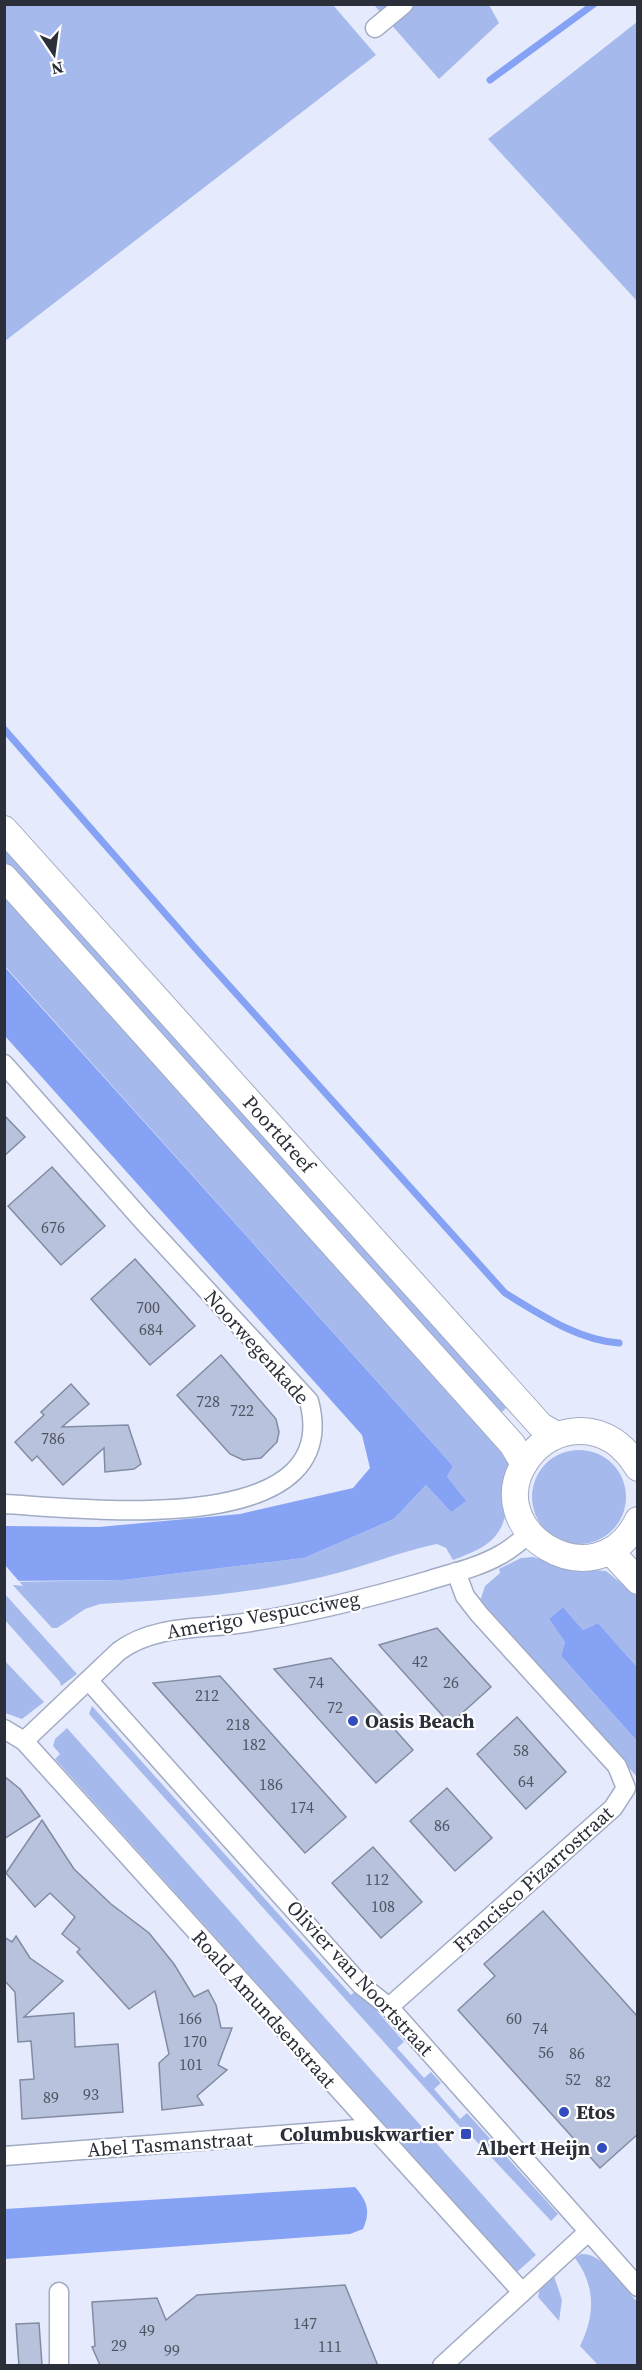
<svg xmlns="http://www.w3.org/2000/svg" width="642" height="2370" font-family="'Source Serif 4',serif">
<style>
.green{fill:#a6b9ed}
.water{fill:#86a2f4}
.pier{fill:#e5ebfc}
.lines{fill:none;stroke-linecap:round;stroke-linejoin:round}
.stream{stroke:#86a2f4;stroke-width:7}
.building{fill:#b8c2dc;stroke:#828ba4;stroke-width:1.5}
.minor-casing{stroke:#a1abc4;stroke-width:21}
.secondary-casing{stroke:#a1abc4;stroke-width:28}
.minor{stroke:#fff;stroke-width:18}
.secondary{stroke:#fff;stroke-width:26}
.poi-dot{fill:#334bbc;stroke:#fff;stroke-width:2}
.labels{text-anchor:middle;dominant-baseline:central;stroke-width:4.5;stroke-linejoin:round;paint-order:stroke}
.number-label{font-size:16px;fill:#4e5462}
.street-label{font-size:20px;fill:#2b2f39;stroke:#fff}
.poi-label{font-size:20px;font-weight:bold;fill:#2b2f39;stroke:#fff;text-anchor:start}
</style>
<rect width="100%" height="100%" fill="#e5ebfc"/>
<g class="green">
<polygon points="5,4 333,5 376,55 5,341"/>
<polygon points="374,5 489,5 499,23 439,79"/>
<polygon points="637,22 637,301 488,139"/>
<polygon points="4,840 510,1404 496,1418 5,866"/>
<path d="M4,888L499,1441C512,1465 511,1467 509,1494C505,1537 491,1546 453,1560L446,1548L437,1544C398,1552 361,1568 322,1577C249,1594 175,1600 100,1604L85,1609L57,1628H52L10,1582L123,1580L304,1558L394,1519L426,1485L451,1512L447,1477L453,1466L5,966Z"/>
<circle cx="579" cy="1497" r="47"/>
<polygon points="533,1557 571,1568 606,1571 637,1596 637,1667 598,1623 583,1630 563,1607 549,1619 565,1642 561,1656 637,1741 637,1777 480,1601 485,1586 500,1573 499,1569 521,1558"/>
<polygon points="4,1593 77,1674 61,1686 60,1682 5,1620"/>
<polygon points="4,1660 44,1702 22,1719 5,1713"/>
<polygon points="92,1706 351,1995 358,1989 404,2042 397,2048 424,2078 431,2072 441,2083 434,2089 460,2119 467,2113 558,2214 551,2221 463,2127 461,2128 89,1714"/>
<polygon points="67,1728 536,2255 517,2272 55,1759 60,1754 53,1746 55,1739"/>
<path d="M581,2254C603,2252 624,2287 637,2302V2365H598L580,2346C595,2316 596,2286 575,2258Z"/>
<polygon points="554,2276 562,2300 559,2321 538,2297 540,2288"/>
</g>
<g class="water">
<polygon points="4,966 453,1466 447,1477 466,1501 451,1512 426,1485 394,1519 304,1558 123,1580 5,1581 5,1526 99,1527 240,1514 353,1488 370,1468 362,1435 5,1036"/>
<polygon points="563,1607 583,1630 598,1623 637,1667 637,1741 561,1656 565,1642 549,1619"/>
<path d="M355,2187C367,2201 371,2211 363,2229L350,2234L5,2259V2209Z"/>
</g>
<polygon class="pier" points="5,1565 23,1586 4,1584"/>
<g class="lines">
<g class="stream">
<polyline points="490,80 594,4"/>
<path d="M4,729L197,950L505,1293C540,1314 577,1340 619,1343"/>
</g>
</g>
<g class="building">
<polygon points="4,1115 25,1137 4,1156"/>
<polygon points="52,1167 105,1226 61,1265 8,1206"/>
<polygon points="135,1259 195,1326 150,1365 91,1299"/>
<polygon points="221,1355 276,1419 279,1432 277,1442 261,1458 243,1460 230,1454 177,1395"/>
<polygon points="71,1384 89,1404 62,1427 128,1425 141,1464 134,1469 105,1472 104,1448 63,1485 37,1456 32,1461 15,1442 44,1415 41,1412"/>
<polygon points="437,1628 491,1687 450,1724 379,1645"/>
<polygon points="331,1658 413,1750 376,1783 274,1669"/>
<polygon points="220,1676 346,1817 305,1853 153,1683"/>
<polygon points="517,1717 566,1772 526,1809 477,1754"/>
<polygon points="4,1776 20,1789 40,1816 4,1839"/>
<polygon points="447,1788 492,1838 455,1871 410,1821"/>
<polygon points="42,1820 74,1869 111,1904 149,1933 174,1964 194,1997 208,1990 216,2005 221,2028 232,2028 218,2065 227,2070 197,2096 203,2105 162,2110 159,2063 169,2054 155,1991 129,2009 77,1952 80,1949 62,1934 75,1917 50,1893 35,1907 6,1873"/>
<polygon points="373,1847 422,1902 381,1938 332,1883"/>
<polygon points="543,1911 638,2017 638,2134 600,2168 458,2010 495,1976 484,1964"/>
<polygon points="16,1936 30,1958 63,1981 24,2017 74,2013 75,2047 118,2044 123,2112 22,2119 20,2080 34,2079 31,2041 18,2042 15,1992 4,1980 4,1937 12,1942"/>
<polygon points="345,2285 378,2366 100,2365 92,2347 95,2346 92,2302 157,2298 166,2320 197,2295"/>
<polygon points="39,2323 42,2365 19,2366 16,2324"/>
</g>
<g class="lines">
<defs>
<g id="minor">
<polyline points="375,28 404,4"/>
<path d="M4,1064L143,1221L309,1401C346,1541 81,1508 4,1504"/>
<polyline points="89,1681 361,1985 389,2007 638,2287"/>
<polyline points="4,1729 24,1741 522,2292"/>
<path d="M24,1741L119,1651C153,1626 196,1629 237,1624C301,1615 365,1599 427,1581C452,1573 477,1568 500,1555C510,1550 520,1541 529,1534"/>
<polyline points="389,2007 613,1808 626,1788 617,1766 479,1614 465,1596 456,1572"/>
<polyline points="4,2156 371,2128"/>
<polyline points="59,2366 59,2292"/>
<polyline points="442,2366 588,2232"/>
</g>
<g id="secondary">
<polyline points="4,829 541,1426 557,1435"/>
<polyline points="4,877 512,1444 524,1464"/>
<path d="M638,1468C625,1446 605,1430 578,1431C558,1432 540,1442 528,1458C475,1530 597,1605 638,1520"/>
<polyline points="610,1551 638,1581"/>
</g>
</defs>
<use href="#minor" class="minor-casing"/>
<use href="#secondary" class="secondary-casing"/>
<use href="#minor" class="minor"/>
<use href="#secondary" class="secondary"/>
</g>
<g class="poi-dot">
<circle cx="353" cy="1721" r="6"/>
<circle cx="564" cy="2112" r="6"/>
<rect x="460" y="2128" width="12" height="12" rx="3"/>
<circle cx="602" cy="2148" r="6"/>
</g>
<g class="labels">
<g class="number-label">
<text x="53" y="1227">676</text>
<text x="148" y="1307">700</text>
<text x="151" y="1329">684</text>
<text x="208" y="1401">728</text>
<text x="242" y="1410">722</text>
<text x="53" y="1438">786</text>
<text x="420" y="1661">42</text>
<text x="316" y="1682">74</text>
<text x="451" y="1682">26</text>
<text x="207" y="1695">212</text>
<text x="335" y="1707">72</text>
<text x="238" y="1724">218</text>
<text x="254" y="1744">182</text>
<text x="521" y="1750">58</text>
<text x="526" y="1781">64</text>
<text x="271" y="1784">186</text>
<text x="302" y="1807">174</text>
<text x="442" y="1825">86</text>
<text x="377" y="1879">112</text>
<text x="383" y="1906">108</text>
<text x="190" y="2018">166</text>
<text x="514" y="2018">60</text>
<text x="540" y="2028">74</text>
<text x="195" y="2041">170</text>
<text x="546" y="2052">56</text>
<text x="577" y="2053">86</text>
<text x="191" y="2064">101</text>
<text x="573" y="2079">52</text>
<text x="603" y="2081">82</text>
<text x="91" y="2094">93</text>
<text x="51" y="2097">89</text>
<text x="305" y="2323">147</text>
<text x="147" y="2330">49</text>
<text x="119" y="2345">29</text>
<text x="330" y="2346">111</text>
<text x="172" y="2350">99</text>
</g>
<g class="street-label">
<text transform="translate(279 1134) rotate(48)">Poortdreef</text>
<text transform="translate(257 1347) rotate(48)">Noorwegenkade</text>
<text transform="translate(263 1615) rotate(-10)">Amerigo Vespucciweg</text>
<text transform="translate(533 1879) rotate(-42)">Francisco Pizarrostraat</text>
<text transform="translate(360 1978) rotate(47)">Olivier van Noortstraat</text>
<text transform="translate(264 2009) rotate(48)">Roald Amundsenstraat</text>
<text transform="translate(170 2144) rotate(-4)">Abel Tasmanstraat</text>
</g>
<g class="poi-label">
<text x="365" y="1721">Oasis Beach</text>
<text x="576" y="2112">Etos</text>
<text x="454" y="2134" text-anchor="end">Columbuskwartier</text>
<text x="590" y="2148" text-anchor="end">Albert Heijn</text>
</g>
</g>
<rect width="642" height="2370" fill="none" stroke="#2b2f39" stroke-width="12"/>
<g transform="translate(54 54) rotate(167)" stroke="#ffffff" stroke-width="4.5" paint-order="stroke">
<path d="M0-4.5L10 22L0 15L-10 22Z" fill="#2b2f39"/>
<text y="-9" font-size="16" font-weight="bold" text-anchor="middle" fill="#2b2f39">N</text>
</g>
</svg>
